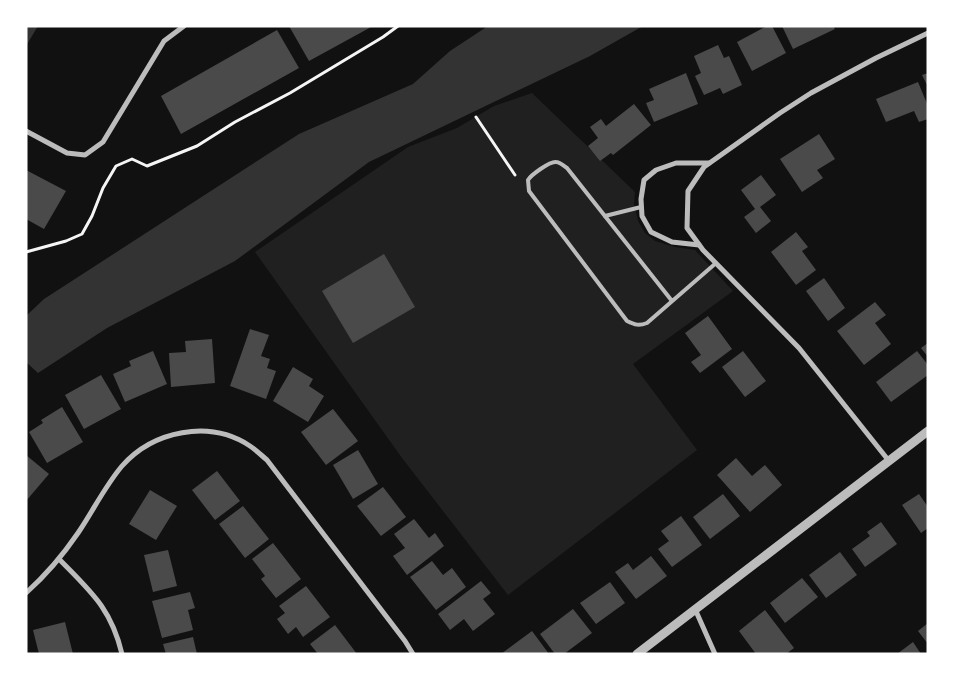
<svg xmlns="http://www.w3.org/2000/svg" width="954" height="680" font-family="Karla,sans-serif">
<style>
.green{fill:#202020}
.water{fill:#333}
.building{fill:#4a4a4a}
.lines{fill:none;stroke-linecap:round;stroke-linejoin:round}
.path{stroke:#f5f5f5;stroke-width:3}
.service{stroke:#bcbcbc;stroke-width:4}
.minor{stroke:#bcbcbc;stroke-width:5}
.tertiary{stroke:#bcbcbc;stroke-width:9}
</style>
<rect width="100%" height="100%" fill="#111"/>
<polygon class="green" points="532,93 635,192 634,204 638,221 645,233 655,241 675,247 695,250 733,291 633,364 697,450 508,595 402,458 255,252 408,147 457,128 494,106"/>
<g class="water">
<polygon points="26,26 38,26 26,46"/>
<polygon points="488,26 643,26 590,56 369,162 235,261 107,328 38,373 26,362 26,316 44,299 299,134 413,84 450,51"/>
</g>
<g class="building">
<polygon points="289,26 373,26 309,61"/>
<polygon points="767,26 772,26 786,53 752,71 737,42"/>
<polygon points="782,26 833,26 835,29 793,49"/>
<polygon points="277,30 299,68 181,134 161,96"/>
<polygon points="718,45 724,58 729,56 742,85 723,94 720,88 704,95 695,76 701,73 694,56"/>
<polygon points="686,73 698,104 654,122 646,103 654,100 649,89"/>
<polygon points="928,73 928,87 922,75"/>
<polygon points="918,82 928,106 928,119 919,122 914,111 886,122 876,99"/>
<polygon points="634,104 651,125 613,155 611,153 600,161 588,146 598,138 590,127 601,119 606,126"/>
<polygon points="819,134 835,159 817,170 823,178 802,192 780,159"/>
<polygon points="26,170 66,191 44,229 26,219"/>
<polygon points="761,175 776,195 760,207 771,221 756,233 744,217 755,209 741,190"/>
<polygon points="796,232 808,247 802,251 816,270 796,285 771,252"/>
<polygon points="384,254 415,307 353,343 322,291"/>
<polygon points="824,278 845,308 828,321 806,291"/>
<polygon points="875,302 886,315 875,323 891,344 864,365 837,331"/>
<polygon points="708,316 732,349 700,373 691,362 701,355 685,333"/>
<polygon points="250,329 269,335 261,356 270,359 267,368 276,371 266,399 230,386"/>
<polygon points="212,339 215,383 171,387 169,353 186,352 185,341"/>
<polygon points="928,343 928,357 921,348"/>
<polygon points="153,351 167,384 125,402 113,374 131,366 129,361"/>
<polygon points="743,351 766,381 745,397 722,367"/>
<polygon points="917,351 928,365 928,375 891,402 876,382"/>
<polygon points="293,367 313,379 309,386 324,396 308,422 273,401"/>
<polygon points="101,375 121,409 84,429 65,395"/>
<polygon points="62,407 83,442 47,463 29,432 43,423 41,420"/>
<polygon points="333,409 358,441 326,465 301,432"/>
<polygon points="358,450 378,484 353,499 333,465"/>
<polygon points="26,455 49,474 26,501"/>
<polygon points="736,458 752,476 765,465 782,485 750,512 717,475"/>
<polygon points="217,471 240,501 215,520 192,490"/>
<polygon points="383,487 406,517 381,536 357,506"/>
<polygon points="150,490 177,506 156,540 129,524"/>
<polygon points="723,494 740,516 710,539 693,517"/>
<polygon points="919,494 928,507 928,528 921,533 902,505"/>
<polygon points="243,506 269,539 245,558 219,524"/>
<polygon points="681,516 702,545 672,567 658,549 669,541 661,531"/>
<polygon points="414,519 429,538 435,533 444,546 407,575 393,556 405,548 394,534"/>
<polygon points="881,522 897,544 865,567 852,549 870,536 867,532"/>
<polygon points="273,543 301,579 276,598 261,579 265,576 252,559"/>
<polygon points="168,550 177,586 153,592 144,555"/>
<polygon points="840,552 857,575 826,598 809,575"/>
<polygon points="651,556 667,576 636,599 615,572 628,563 633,570"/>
<polygon points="432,561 443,575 452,568 466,587 436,610 410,577"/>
<polygon points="802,578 818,597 785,623 770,603"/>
<polygon points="481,581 491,593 483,599 495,614 473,631 464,619 450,630 438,614"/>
<polygon points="610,582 625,603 596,624 580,603"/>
<polygon points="306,586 330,617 303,637 296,627 288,634 277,619 285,613 279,606"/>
<polygon points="190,592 195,608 188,610 193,630 162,638 152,601"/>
<polygon points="573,609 592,633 564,654 555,654 540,634"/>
<polygon points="765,610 794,648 786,654 756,654 739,631"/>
<polygon points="65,622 73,654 39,654 33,630"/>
<polygon points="928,623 928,644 918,631"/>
<polygon points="335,625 357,654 318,654 310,644"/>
<polygon points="532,631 549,654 501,654"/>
<polygon points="193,637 197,654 166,654 163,644"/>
<polygon points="913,642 921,654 897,654"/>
</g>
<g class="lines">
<g class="path">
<polyline points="476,117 515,175"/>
<polyline points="26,252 66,241 82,234 92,216 103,188 116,166 132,159 147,166 197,146 235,122 290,93 383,37 398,26"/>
</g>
<g class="service">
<polyline points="605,216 641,207"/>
<path d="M672,301L567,168C564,166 560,162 556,162C550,161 531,175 528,180L529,191L627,321C635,325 639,326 647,323L716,263"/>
</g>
<g class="minor">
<polyline points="26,131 67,153 85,155 103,142 164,41 184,26"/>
<polyline points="699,245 672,242 651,232 642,216 641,199 644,180 656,170 676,163 709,163"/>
<polyline points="889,461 799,348 703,250 687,228 688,191 704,167 780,113 811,93 876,58 928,33"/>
<path d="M59,559C91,592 111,608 122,654"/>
<path d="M26,593C46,575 63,555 78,533C93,511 105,486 122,466C153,431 209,419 250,446C256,450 261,455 267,460L405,641L413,654"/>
<polyline points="695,609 715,654"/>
</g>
<polyline class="tertiary" points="637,654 928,431"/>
</g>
<rect width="954" height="680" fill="none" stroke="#ffffff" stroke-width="55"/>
</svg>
